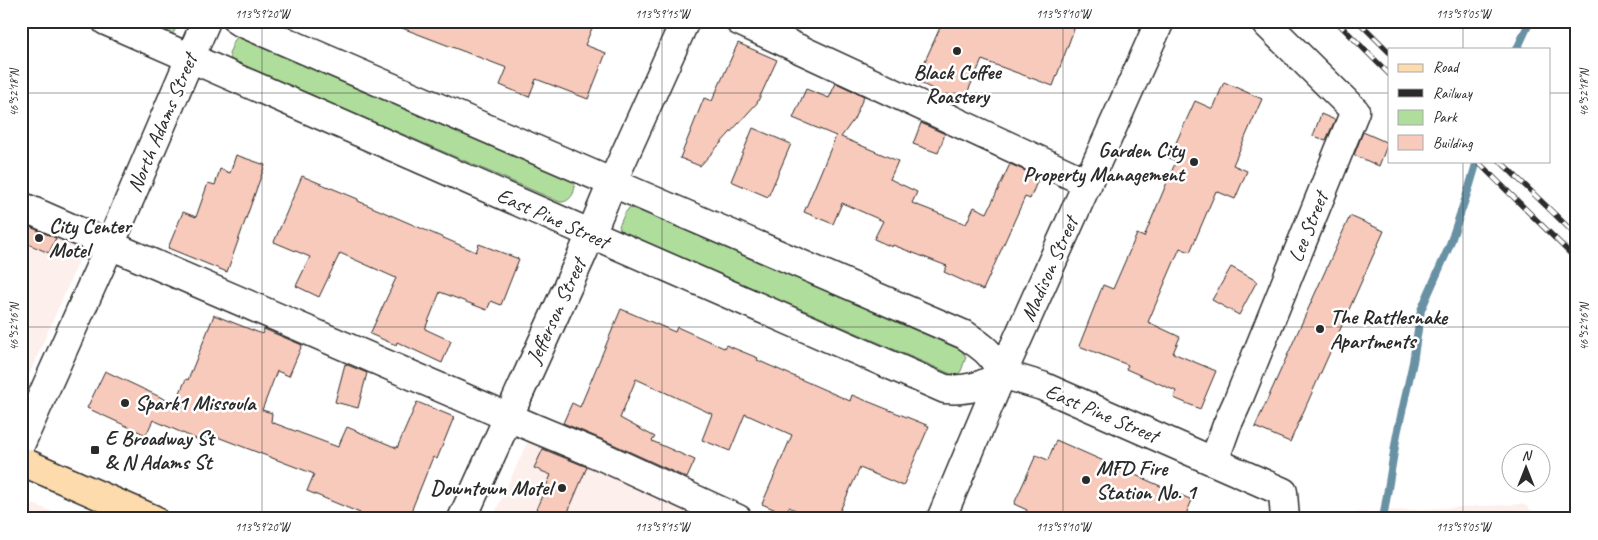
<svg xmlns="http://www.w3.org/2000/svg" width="1598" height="540" font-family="Caveat,sans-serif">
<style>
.built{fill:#fdefeb}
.green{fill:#afdd9c;stroke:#6d8464}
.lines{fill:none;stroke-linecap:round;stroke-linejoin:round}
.stream{stroke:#6891a3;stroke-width:8}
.building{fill:#f8cabb;stroke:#2b2b2b}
.minor-casing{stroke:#2b2b2b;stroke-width:31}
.major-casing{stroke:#2b2b2b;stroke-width:31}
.minor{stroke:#fff;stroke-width:28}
.major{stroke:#fddbac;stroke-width:28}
.rail-casing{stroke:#2b2b2b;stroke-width:5.5}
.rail{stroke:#fff;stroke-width:4;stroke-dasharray:11;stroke-linecap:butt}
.ticks{fill:none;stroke:#2b2b2b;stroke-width:1;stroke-opacity:0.45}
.poi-dot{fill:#2b2b2b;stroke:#fff;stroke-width:2}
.labels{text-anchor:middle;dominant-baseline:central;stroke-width:5;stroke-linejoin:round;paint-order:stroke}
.poi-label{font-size:21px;font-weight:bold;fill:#2b2b2b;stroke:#fff;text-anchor:start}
.street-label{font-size:21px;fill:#2b2b2b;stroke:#fff}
.neatline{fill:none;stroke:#2b2b2b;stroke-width:2}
.ticks-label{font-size:12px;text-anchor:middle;fill:#2b2b2b}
</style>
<rect width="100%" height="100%" fill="#fff"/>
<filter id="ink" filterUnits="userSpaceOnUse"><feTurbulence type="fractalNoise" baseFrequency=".02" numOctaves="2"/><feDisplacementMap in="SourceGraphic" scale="10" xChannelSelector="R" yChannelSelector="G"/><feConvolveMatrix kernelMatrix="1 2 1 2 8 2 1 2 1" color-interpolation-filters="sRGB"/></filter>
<g filter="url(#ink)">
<g class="built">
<polygon points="21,207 85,247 21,393"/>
<polygon points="534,428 735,519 492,519"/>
<polygon points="21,503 36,505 70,519 21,519"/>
<polygon points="1523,504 1544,519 1306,519 1306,515"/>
</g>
<g class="green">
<polygon points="132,21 179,21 174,32 171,36"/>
<path d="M238,36H242L573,180C578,189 571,203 560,202L233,61L231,59L229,54L234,41Z"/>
<polygon points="629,208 636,209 961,350 966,357 961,371 957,375 951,374 621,231 619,226 625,213"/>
</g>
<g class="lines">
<g class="stream">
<polyline points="1517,49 1530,21"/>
<polyline points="1383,519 1397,434 1413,362 1421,310 1449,247 1469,188 1477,161"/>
</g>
</g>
<g class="building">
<polygon points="390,21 595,21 585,45 606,53 588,99 536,79 529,97 500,85 507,68 389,23"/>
<polygon points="943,21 1077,21 1053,86 982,60 963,102 959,100 957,105 933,94 935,90 916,81"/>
<polygon points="738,43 777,60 757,103 700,166 680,158 704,98 712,101"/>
<polygon points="1224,82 1262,99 1233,165 1247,171 1235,199 1216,191 1190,252 1180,248 1148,322 1180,337 1173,353 1216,371 1200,409 1174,398 1176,391 1126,369 1128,365 1079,346 1103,285 1113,289 1137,234 1144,237 1176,161 1169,158 1195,101 1213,109"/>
<polygon points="836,83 864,96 854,119 841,137 898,161 890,179 917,192 912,203 966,224 974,207 987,213 1010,164 1039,177 1030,199 1025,197 983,290 944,272 947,266 893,245 892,247 874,239 883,221 842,203 833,224 804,212 836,136 793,118 806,89 829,98"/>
<polygon points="1321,114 1335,120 1326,140 1313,136"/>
<polygon points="921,123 945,134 938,153 913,144"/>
<polygon points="753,128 791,144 768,197 731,181"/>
<polygon points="1363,132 1388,143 1379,166 1354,155"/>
<polygon points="236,155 265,165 227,272 168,248 183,212 196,217 208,183 215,185 220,169 230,173"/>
<polygon points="302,176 358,199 358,201 476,252 479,244 519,259 501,305 491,301 487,310 440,292 425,329 451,341 442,363 397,342 396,345 370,334 396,278 340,253 319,297 296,286 310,257 274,242"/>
<polygon points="1350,216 1384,231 1290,442 1255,427"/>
<polygon points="21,223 56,238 49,253 21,241"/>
<polygon points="1231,267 1257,281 1239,315 1212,300"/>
<polygon points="621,309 675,332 677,327 724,348 726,345 758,358 757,360 850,401 852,395 929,426 903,486 860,468 836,519 814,519 789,507 785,514 762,504 792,435 745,414 730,451 702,440 712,414 636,379 620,418 655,437 652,441 695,460 687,478 606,441 563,423 572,403 580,407"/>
<polygon points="214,315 262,334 264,329 302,345 289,376 277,371 262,410 272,413 271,422 338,447 347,427 397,448 417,402 454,417 437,459 433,457 408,519 357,519 360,513 307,491 314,474 207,433 203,442 153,420 146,435 87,408 105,371 175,404 186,379 188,380"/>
<polygon points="345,364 367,373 358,408 335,402"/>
<polygon points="1056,440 1192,500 1184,519 1023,519 1027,510 1014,504 1036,455 1048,460"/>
<polygon points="543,449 587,467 565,519 532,519 551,475 534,468"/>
</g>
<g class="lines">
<defs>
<g id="minor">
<path d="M106,21L945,389C967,391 983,386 1002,374L1042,386L1283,492L1285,519"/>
<path d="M238,21L965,335C983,347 993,354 1002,374"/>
<polyline points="739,21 1088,183"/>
<polyline points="21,206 110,245 534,428 599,455 738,519"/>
<polyline points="21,443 110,245 206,21"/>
<polyline points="1214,461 1227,425 1237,403 1355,111 1267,24 1266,21"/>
<polyline points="462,519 582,255 612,183 685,21"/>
<polyline points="941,519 1002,374 1160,21"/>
</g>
<polyline id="major" points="21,461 153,519"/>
</defs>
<use href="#minor" class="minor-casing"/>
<use href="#major" class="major-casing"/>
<use href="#minor" class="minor"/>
<use href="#major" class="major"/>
<defs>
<g id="rail">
<polyline points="1336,21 1389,74"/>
<polyline points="1358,21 1389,52"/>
<polyline points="1477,161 1577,260"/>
<polyline points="1500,161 1577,236"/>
</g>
</defs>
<use href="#rail" class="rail-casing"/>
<use href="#rail" class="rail"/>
</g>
</g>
<path class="ticks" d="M262,21V519M662,21V519M1063,21V519M1463,21V49M21,93H1389M1549,93H1577M1463,161V519M21,327H1577"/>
<g class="poi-dot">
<circle cx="957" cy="51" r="5"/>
<circle cx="1194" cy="162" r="5"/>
<circle cx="39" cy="238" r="5"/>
<circle cx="1320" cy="329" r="5"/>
<circle cx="125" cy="403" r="5"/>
<rect x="90" y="445" width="10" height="10" rx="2.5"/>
<circle cx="1086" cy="480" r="5"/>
<circle cx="562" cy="488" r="5"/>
</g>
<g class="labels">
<g class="poi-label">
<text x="957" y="72" text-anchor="middle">Black Coffee<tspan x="957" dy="24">Roastery</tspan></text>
<text x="1184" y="150" text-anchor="end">Garden City<tspan x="1184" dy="24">Property Management</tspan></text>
<text x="49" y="226">City Center<tspan x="49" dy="24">Motel</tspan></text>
<text x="1330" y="317">The Rattlesnake<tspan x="1330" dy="24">Apartments</tspan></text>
<text x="135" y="403">Spark1 Missoula</text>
<text x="105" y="438">E Broadway St<tspan x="105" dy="24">&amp; N Adams St</tspan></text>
<text x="1096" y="468">MFD Fire<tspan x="1096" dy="24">Station No. 1</tspan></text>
<text x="552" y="488" text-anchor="end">Downtown Motel</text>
</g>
<g class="street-label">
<text transform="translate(162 123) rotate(-67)">North Adams Street</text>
<text transform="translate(553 218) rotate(24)">East Pine Street</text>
<text transform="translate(1308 227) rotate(-68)">Lee Street</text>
<text transform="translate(1049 269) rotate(-66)">Madison Street</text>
<text transform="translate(556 311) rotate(-65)">Jefferson Street</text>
<text transform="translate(1102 413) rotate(23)">East Pine Street</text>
</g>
</g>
<rect width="1598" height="540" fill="none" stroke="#fff" stroke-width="55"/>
<rect x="1388" y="48" width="162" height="115" fill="#ffffff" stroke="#aaaaaa"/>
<rect x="1398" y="64" width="25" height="8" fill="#fddbac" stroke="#aaaaaa"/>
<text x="1433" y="72" font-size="15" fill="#2b2b2b">Road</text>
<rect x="1398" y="89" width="25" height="8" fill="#2b2b2b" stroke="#aaaaaa"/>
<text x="1433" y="98" font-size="15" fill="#2b2b2b">Railway</text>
<rect x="1398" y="110" width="25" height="15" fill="#afdd9c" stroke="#aaaaaa"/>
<text x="1433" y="122" font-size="15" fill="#2b2b2b">Park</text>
<rect x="1398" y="135" width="25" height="15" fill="#f8cabb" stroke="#aaaaaa"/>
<text x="1433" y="148" font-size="15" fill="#2b2b2b">Building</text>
<g transform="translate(1526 468)"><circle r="24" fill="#ffffff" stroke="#aaaaaa"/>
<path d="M0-4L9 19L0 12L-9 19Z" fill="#2b2b2b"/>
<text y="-8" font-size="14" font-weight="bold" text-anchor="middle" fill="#2b2b2b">N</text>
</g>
<rect x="28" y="28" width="1542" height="484" class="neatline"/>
<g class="ticks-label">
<text x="262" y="18">113°59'20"W</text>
<text x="662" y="18">113°59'15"W</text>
<text x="1063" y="18">113°59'10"W</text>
<text x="1463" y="18">113°59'05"W</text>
<text transform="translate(14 93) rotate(-90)" y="4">46°52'18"N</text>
<text transform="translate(1584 93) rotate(-90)" y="4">46°52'18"N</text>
<text transform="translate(14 327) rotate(-90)" y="4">46°52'16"N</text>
<text transform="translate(1584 327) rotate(-90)" y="4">46°52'16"N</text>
<text x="262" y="531">113°59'20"W</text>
<text x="662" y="531">113°59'15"W</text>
<text x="1063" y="531">113°59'10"W</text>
<text x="1463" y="531">113°59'05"W</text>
</g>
</svg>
